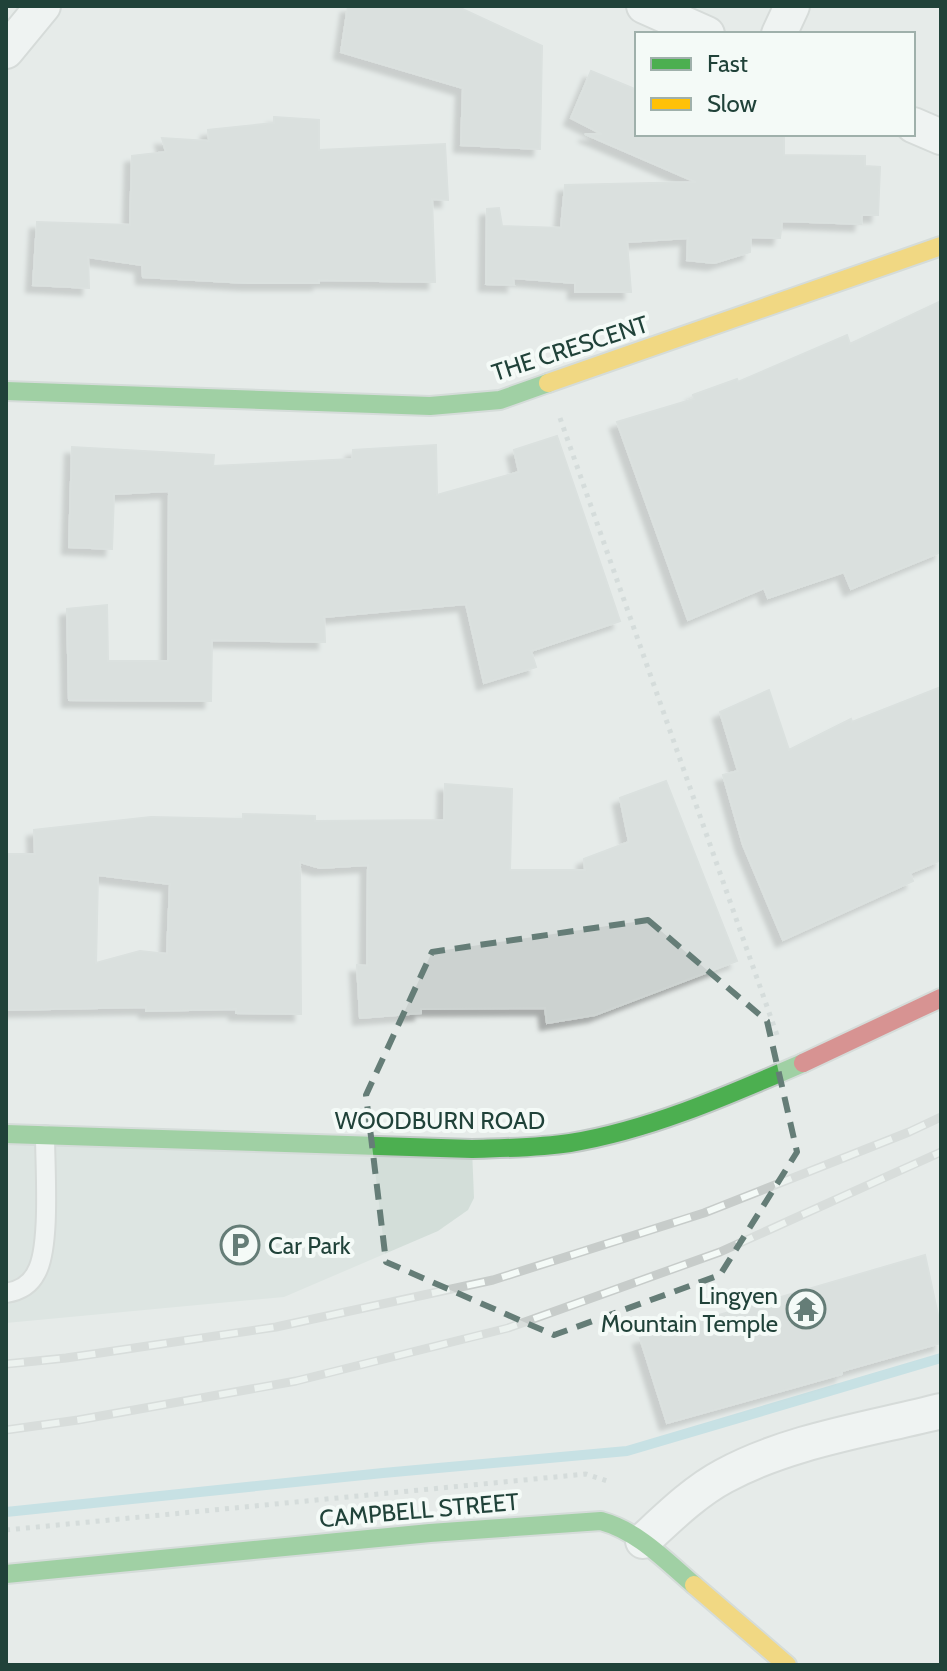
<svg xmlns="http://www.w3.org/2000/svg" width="947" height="1671" font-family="Cabin,sans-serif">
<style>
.built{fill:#d3ded9}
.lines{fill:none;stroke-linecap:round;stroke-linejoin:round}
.stream{stroke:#a3d4dd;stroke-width:10}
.building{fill:#ccd2d0;stroke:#ced4d2;stroke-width:2;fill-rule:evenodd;filter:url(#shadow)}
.lane-casing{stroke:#c3c8c6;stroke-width:22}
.street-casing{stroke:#c3c8c6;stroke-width:38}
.fast-casing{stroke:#c1c9c6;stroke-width:22}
.slow-casing{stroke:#c1c9c6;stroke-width:22}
.jam-casing{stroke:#c1c9c6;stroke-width:22}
.path{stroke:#c1cbc9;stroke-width:5;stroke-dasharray:4 6;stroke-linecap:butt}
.lane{stroke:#fbfcfc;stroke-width:18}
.street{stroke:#fbfcfc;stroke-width:34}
.fast{stroke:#4caf50;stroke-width:18}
.slow{stroke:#ffc107;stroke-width:18}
.jam{stroke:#c62828;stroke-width:18}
.rail-casing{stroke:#c7ccca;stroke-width:9}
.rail{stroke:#f4faf7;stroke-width:6;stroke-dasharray:18;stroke-linecap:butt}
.marked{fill:none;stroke:#657d77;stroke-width:6;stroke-dasharray:16 10;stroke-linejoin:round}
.labels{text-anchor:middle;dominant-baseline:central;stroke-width:8;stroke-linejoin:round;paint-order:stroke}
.street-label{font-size:24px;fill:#204239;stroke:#f4faf7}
.poi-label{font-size:24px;fill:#204239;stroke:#f4faf7;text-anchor:start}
</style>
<defs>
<filter id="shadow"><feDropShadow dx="-7" dy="7" stdDeviation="2" flood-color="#0004"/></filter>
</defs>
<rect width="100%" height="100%" fill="#e6ebe9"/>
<polygon class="built" points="6,1134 472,1149 474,1198 468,1210 438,1231 284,1297 6,1323"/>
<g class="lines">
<polyline class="stream" points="6,1512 383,1473 627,1451 941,1358"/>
</g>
<g class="building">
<polygon points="348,6 456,6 542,46 540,149 461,145 463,88 341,52"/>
<polygon points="591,71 637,90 637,134 784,136 784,155 865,156 865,166 880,167 878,215 862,215 861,224 782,221 780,238 751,237 750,252 714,263 687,260 688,238 627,242 631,292 575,292 575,283 513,278 514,285 486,284 487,209 499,208 502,226 561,228 565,185 696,182 585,134 602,134 571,118"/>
<polygon points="274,117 319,120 319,150 445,144 448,200 432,199 435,282 319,280 319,283 247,283 143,277 142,265 88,257 89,288 33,285 37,222 130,225 132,156 166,152 162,138 209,141 208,130 274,123"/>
<polygon points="941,301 941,552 851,589 844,572 768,598 764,588 688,620 617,422 694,399 693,395 737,379 738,382 847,335 850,344"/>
<polygon points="557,436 620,621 531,651 536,667 484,683 466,604 324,617 325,642 212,640 211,701 69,700 67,609 107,605 108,661 168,661 169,491 114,494 112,549 69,547 72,447 214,455 213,466 352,459 353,450 436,445 437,495 519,472 514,450"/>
<polygon points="941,687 941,860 910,873 913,881 783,940 743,845 723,775 738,771 720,712 769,690 789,750 851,719 852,722"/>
<path d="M666,781L737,961L595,1015L547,1023L545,1008L421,1009V1013L360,1018L357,965L367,966L368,865L320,868L300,862L301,1014L236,1013V1009L146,1011V1007L6,1010V854H35L34,830L151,817L243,819V814L315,816V821L444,820L445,784L512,789L510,870H585L584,859L629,842L620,798ZM98,875L170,884L167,954L140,951L96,963Z"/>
<polygon points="925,1255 941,1329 941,1343 842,1371 842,1374 667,1423 640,1338"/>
</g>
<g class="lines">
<defs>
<path id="lane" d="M6,1293C19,1291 30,1285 36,1273C51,1248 45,1167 45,1135"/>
<g id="street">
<polyline points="644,6 707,34"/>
<polyline points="779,34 792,6"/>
<polyline points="6,51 43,6"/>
<polyline points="913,125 941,137"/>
<path d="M643,1541C668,1518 694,1492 724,1476C788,1441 870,1429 941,1411"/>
</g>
<g id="fast">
<polyline points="6,391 430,406 500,400 548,383"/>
<path d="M6,1134L472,1149C505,1148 538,1148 570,1143C650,1130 729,1095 803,1063"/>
<path d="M6,1574L430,1533L601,1521C638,1531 666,1561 694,1585"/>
</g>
<g id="slow">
<polyline points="548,383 941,246"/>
<polyline points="694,1585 787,1665"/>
</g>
<polyline id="jam" points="803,1063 941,998"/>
</defs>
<use href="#lane" class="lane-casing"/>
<use href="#street" class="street-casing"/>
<use href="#fast" class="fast-casing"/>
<use href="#slow" class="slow-casing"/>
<use href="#jam" class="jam-casing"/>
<g class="path">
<polyline points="560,418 777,1035"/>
<polyline points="6,1530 586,1474 607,1481"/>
</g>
<use href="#lane" class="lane"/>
<use href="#street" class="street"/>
<use href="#fast" class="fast"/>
<use href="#slow" class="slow"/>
<use href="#jam" class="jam"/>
<defs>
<g id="rail">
<polyline points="6,1364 66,1358 276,1327 493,1280 704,1213 909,1132 941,1117"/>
<polyline points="6,1430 78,1420 296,1381 508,1328 720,1252 941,1152"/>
</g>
</defs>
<use href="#rail" class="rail-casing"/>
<use href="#rail" class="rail"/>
</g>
<path d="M0 0H947V1671H0ZM648,920L767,1021L797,1152L720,1275L554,1335L386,1262L366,1095L432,952Z" fill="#e6ebe9" fill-opacity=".55" fill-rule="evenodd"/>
<path class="marked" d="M648,920L767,1021L797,1152L720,1275L554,1335L386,1262L366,1095L432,952Z"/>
<defs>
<symbol id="parking-ring" viewBox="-11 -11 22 22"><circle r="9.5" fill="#f4faf7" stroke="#657d77" stroke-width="1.5"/><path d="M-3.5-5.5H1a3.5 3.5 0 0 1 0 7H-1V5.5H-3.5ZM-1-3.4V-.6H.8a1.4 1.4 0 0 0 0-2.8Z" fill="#657d77"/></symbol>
<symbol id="temple-ring" viewBox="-11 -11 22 22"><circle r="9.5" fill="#f4faf7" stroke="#657d77" stroke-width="1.5"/><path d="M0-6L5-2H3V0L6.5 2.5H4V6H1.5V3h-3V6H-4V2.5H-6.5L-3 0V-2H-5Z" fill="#657d77"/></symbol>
</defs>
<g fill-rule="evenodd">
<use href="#parking-ring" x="218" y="1223" width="44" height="44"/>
<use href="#temple-ring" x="784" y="1287" width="44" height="44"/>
</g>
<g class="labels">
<g class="street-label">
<text transform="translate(570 348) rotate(-18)">THE CRESCENT</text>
<text x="440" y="1120">WOODBURN ROAD</text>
<text transform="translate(419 1510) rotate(-5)">CAMPBELL STREET</text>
</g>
<g class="poi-label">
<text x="268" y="1245">Car Park</text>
<text x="778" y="1295" text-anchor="end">Lingyen<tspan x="778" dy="28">Mountain Temple</tspan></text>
</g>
</g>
<rect width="947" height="1671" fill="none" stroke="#204239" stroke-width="16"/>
<rect x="635" y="32" width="280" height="104" fill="#f4faf7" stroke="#9fb0ab" stroke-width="2"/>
<rect x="651" y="58" width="40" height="12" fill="#4caf50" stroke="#9fb0ab" stroke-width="2"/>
<text x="707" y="72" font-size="24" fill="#204239">Fast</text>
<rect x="651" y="98" width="40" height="12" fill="#ffc107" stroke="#9fb0ab" stroke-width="2"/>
<text x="707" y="112" font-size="24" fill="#204239">Slow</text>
</svg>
